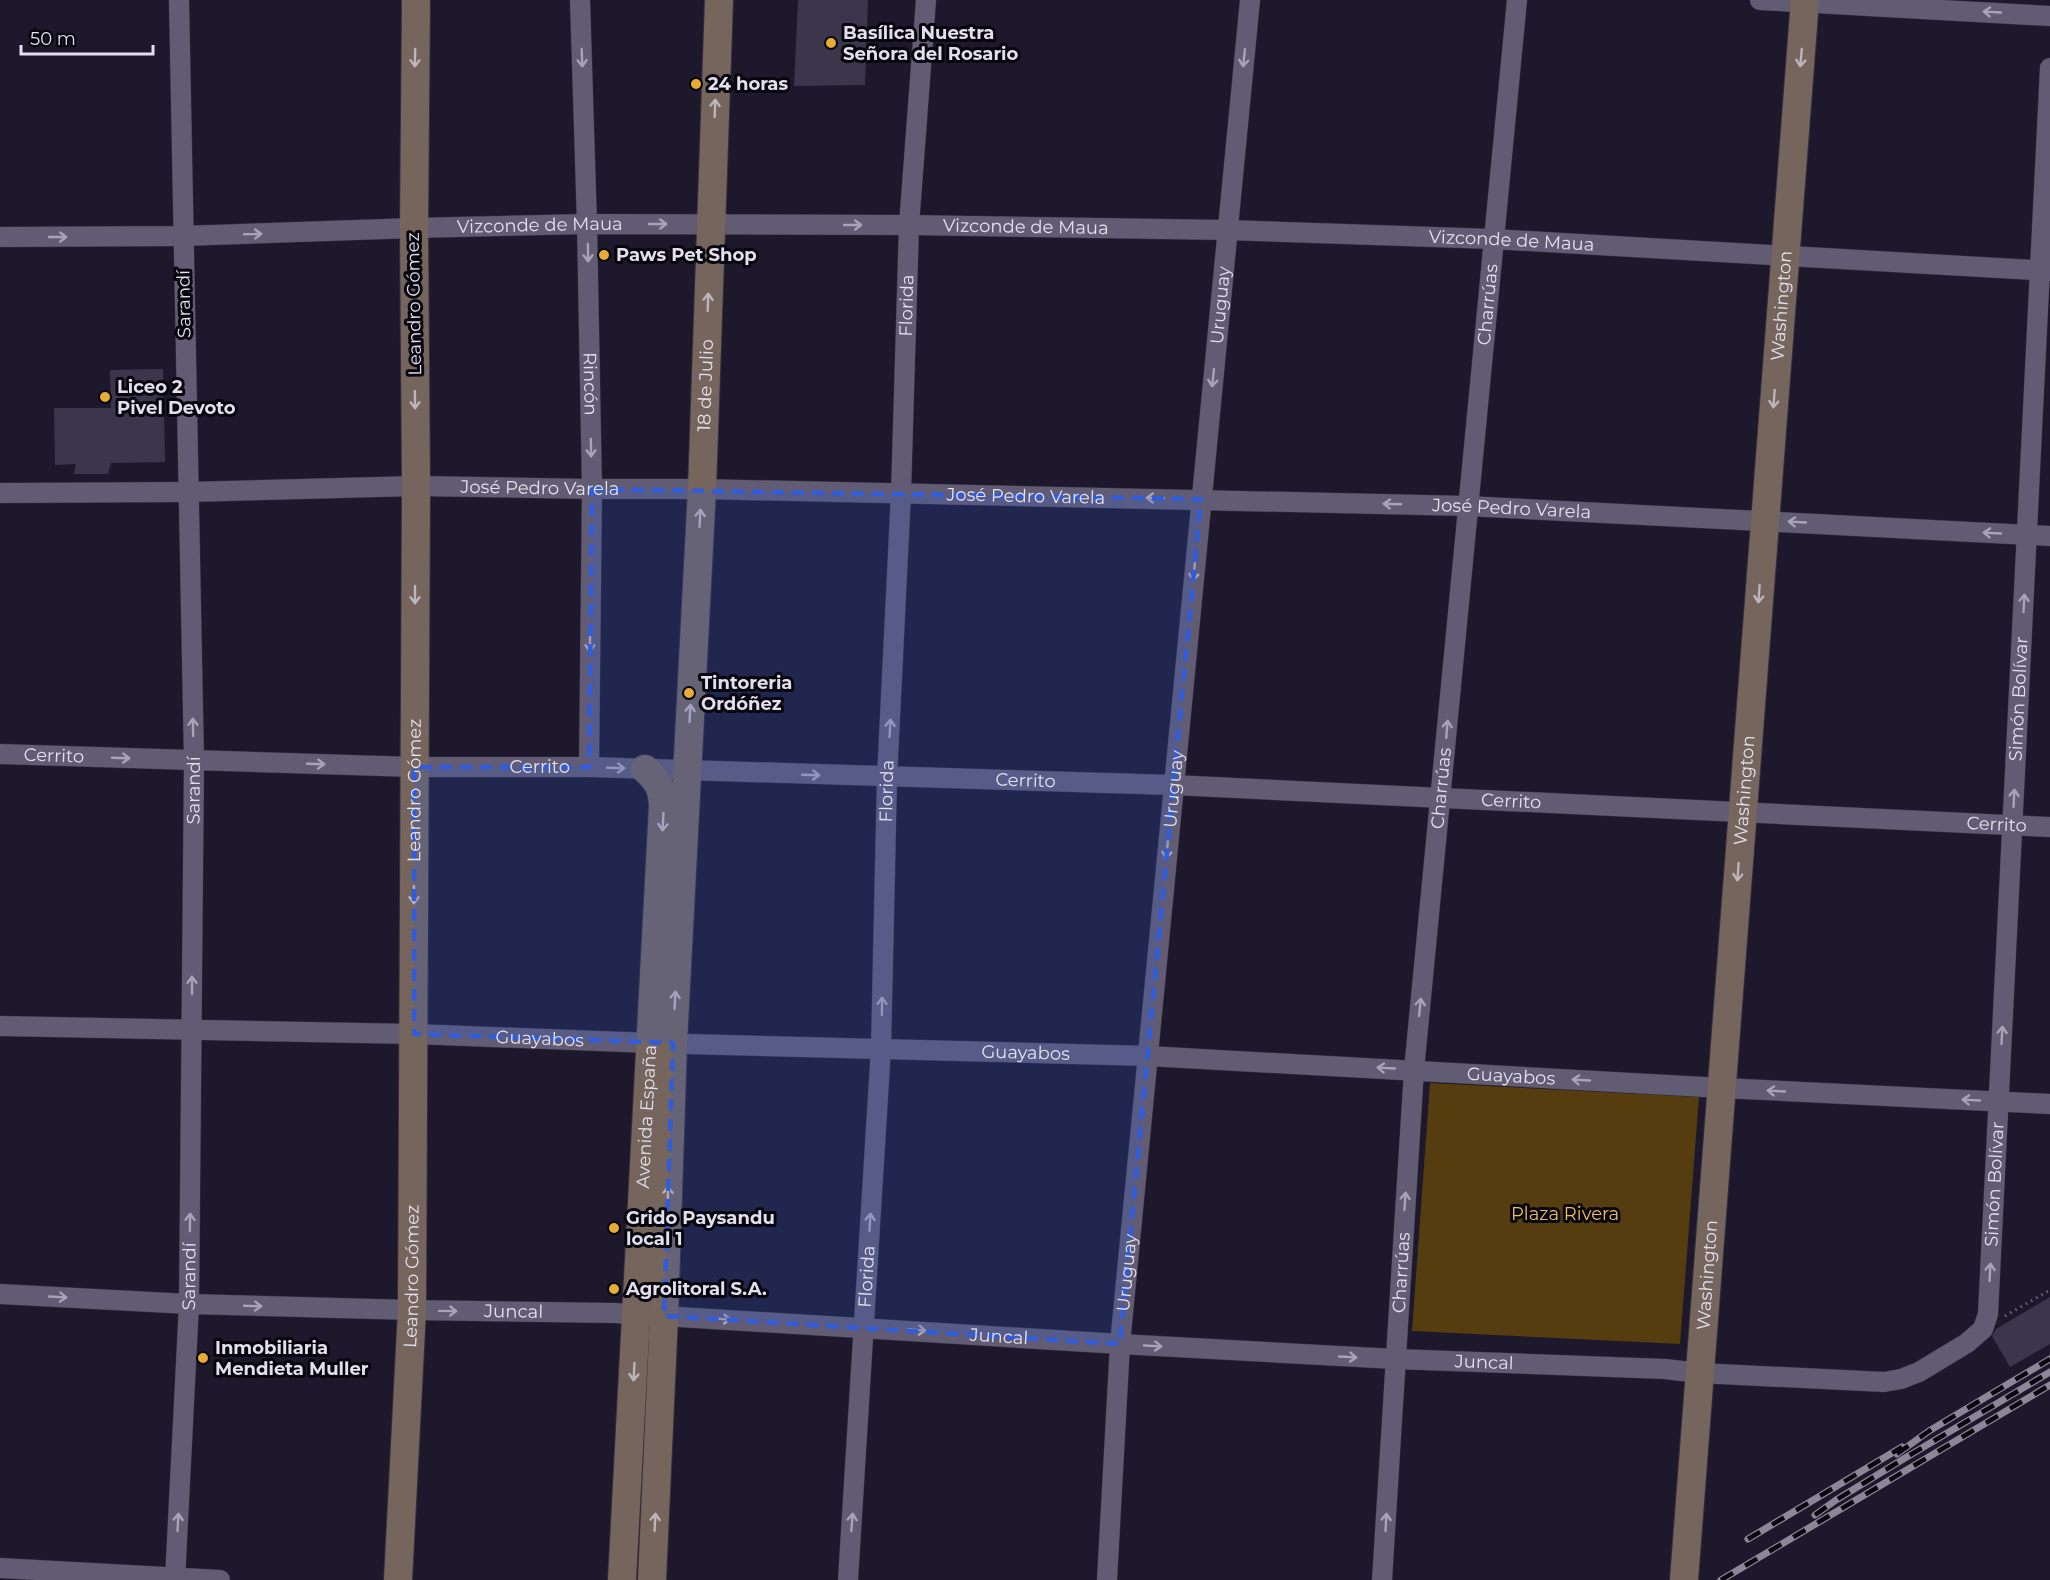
<svg xmlns="http://www.w3.org/2000/svg" width="2050" height="1580" font-family="Montserrat,sans-serif">
<style>
.green{fill:#553d0f}
.building{fill:#3c364c}
.lines{fill:none;stroke-linecap:round;stroke-linejoin:round}
.street-casing{stroke:#34303f;stroke-width:21}
.secondary-casing{stroke:#34303f;stroke-width:30}
.path{stroke:#6c6879;stroke-width:3;stroke-dasharray:1.5 4.5;stroke-linecap:butt}
.street{stroke:#615b73;stroke-width:20}
.secondary{stroke:#75655d;stroke-width:28}
.rail-casing{stroke:#8b8798;stroke-width:7}
.rail{stroke:#07050d;stroke-width:4.5;stroke-dasharray:14;stroke-linecap:butt}
.oneway{stroke:#a8a4b7}
.oneway2{stroke:#bcb5bb}
.marked{fill:#315dda;fill-opacity:0.2;stroke:#315dda;stroke-width:4.5;stroke-dasharray:12 8;stroke-linejoin:round}
.poi-dot{fill:#e6ac36;stroke:#07050d;stroke-width:2}
.labels{text-anchor:middle;dominant-baseline:central;stroke-width:6;stroke-linejoin:round;paint-order:stroke}
.poi-label{font-size:18px;font-weight:bold;fill:#e3e0ee;stroke:#07050d;text-anchor:start}
.street-label{font-size:18px;fill:#e3e0ee;stroke:#07050d}
.park-label{font-size:18px;fill:#eebd63;stroke:#07050d}
</style>
<rect width="100%" height="100%" fill="#1d182c"/>
<polygon class="green" points="1430,1083 1699,1097 1680,1344 1412,1331"/>
<g class="building">
<polygon points="798,0 868,0 865,85 794,86"/>
<polygon points="163,369 165,462 111,463 108,474 74,474 76,464 55,465 54,408 111,408 110,370"/>
<polygon points="2050,1297 2050,1344 2010,1367 1992,1336 1996,1329"/>
</g>
<g class="lines">
<defs>
<g id="street">
<path id="s1" d="M580,0L587,224L592,489L589,767"/>
<polyline points="1760,0 2050,16"/>
<path id="s2" d="M0,237L182,236L414,228L587,224L909,225L1227,230L1493,239L2050,271"/>
<path id="s3" d="M0,493L188,492L416,486L592,489H702L1467,506L2050,536"/>
<path id="s4" d="M0,754L414,767H589L1173,785L2050,827"/>
<path id="s5" d="M0,1026L414,1034L650,1043L1148,1056L1722,1088L2050,1104"/>
<path id="s6" d="M0,1294L189,1304L412,1310L614,1313L1120,1344L1395,1359L1665,1369L1699,1373L1884,1382L1901,1379L1919,1372L1967,1343L1983,1329L1988,1314L2050,68"/>
<polyline points="0,1568 220,1580"/>
<path id="s7" d="M175,1580L189,1304L194,761L179,0"/>
<path id="s8" d="M848,1580L881,1048L887,778L901,493L909,225L926,0"/>
<path id="s9" d="M1107,1580L1120,1344L1250,0"/>
<path id="s10" d="M1382,1580L1414,1070L1517,0"/>
</g>
<g id="secondary">
<path id="s11" d="M398,1580L412,1310L416,486L414,228L416,0"/>
<path id="s12" d="M622,1580L663,806C662,788 659,782 645,769"/>
<path id="s13" d="M652,1580L664,1316L673,1043L702,489L719,0"/>
<path id="s14" d="M1684,1580L1805,0"/>
</g>
</defs>
<use href="#street" class="street-casing"/>
<use href="#secondary" class="secondary-casing"/>
<polyline class="path" points="2005,1316 2050,1290"/>
<use href="#street" class="street"/>
<use href="#secondary" class="secondary"/>
<defs>
<g id="rail">
<polyline points="1897,1454 1929,1431 2050,1359"/>
<polyline points="1815,1515 1836,1500 1905,1458 2050,1372"/>
<polyline points="1748,1539 1902,1447"/>
<polyline points="1721,1580 2050,1385"/>
</g>
</defs>
<use href="#rail" class="rail-casing"/>
<use href="#rail" class="rail"/>
</g>
<defs><path id="oneway-shaft" d="M-6 0H5M1.5-3L5.5 0L1.5 3" fill="none" stroke-width="1.6" stroke-linecap="round" stroke-linejoin="round" transform="scale(1.5)"/></defs>
<g class="oneway">
<use href="#oneway-shaft" transform="translate(1992 12) rotate(-177)"/>
<use href="#oneway-shaft" transform="translate(582 58) rotate(88)"/>
<use href="#oneway-shaft" transform="translate(1244 58) rotate(96)"/>
<use href="#oneway-shaft" transform="translate(658 224)"/>
<use href="#oneway-shaft" transform="translate(853 225)"/>
<use href="#oneway-shaft" transform="translate(253 234) rotate(-2)"/>
<use href="#oneway-shaft" transform="translate(58 237)"/>
<use href="#oneway-shaft" transform="translate(588 253) rotate(89)"/>
<use href="#oneway-shaft" transform="translate(1213 378) rotate(96)"/>
<use href="#oneway-shaft" transform="translate(591 448) rotate(89)"/>
<use href="#oneway-shaft" transform="translate(1155 498) rotate(-179)"/>
<use href="#oneway-shaft" transform="translate(1392 504) rotate(-178)"/>
<use href="#oneway-shaft" transform="translate(1797 522) rotate(-177)"/>
<use href="#oneway-shaft" transform="translate(1992 533) rotate(-177)"/>
<use href="#oneway-shaft" transform="translate(1194 572) rotate(95)"/>
<use href="#oneway-shaft" transform="translate(2024 603) rotate(-87)"/>
<use href="#oneway-shaft" transform="translate(590 643) rotate(91)"/>
<use href="#oneway-shaft" transform="translate(193 727) rotate(-91)"/>
<use href="#oneway-shaft" transform="translate(890 728) rotate(-87)"/>
<use href="#oneway-shaft" transform="translate(1447 729) rotate(-85)"/>
<use href="#oneway-shaft" transform="translate(121 758) rotate(2)"/>
<use href="#oneway-shaft" transform="translate(316 764) rotate(2)"/>
<use href="#oneway-shaft" transform="translate(616 768) rotate(2)"/>
<use href="#oneway-shaft" transform="translate(811 775) rotate(2)"/>
<use href="#oneway-shaft" transform="translate(2014 798) rotate(-87)"/>
<use href="#oneway-shaft" transform="translate(1167 850) rotate(95)"/>
<use href="#oneway-shaft" transform="translate(192 985) rotate(-90)"/>
<use href="#oneway-shaft" transform="translate(882 1006) rotate(-89)"/>
<use href="#oneway-shaft" transform="translate(1420 1007) rotate(-84)"/>
<use href="#oneway-shaft" transform="translate(2002 1035) rotate(-87)"/>
<use href="#oneway-shaft" transform="translate(1386 1068) rotate(-177)"/>
<use href="#oneway-shaft" transform="translate(1581 1080) rotate(-177)"/>
<use href="#oneway-shaft" transform="translate(1776 1091) rotate(-177)"/>
<use href="#oneway-shaft" transform="translate(1971 1100) rotate(-177)"/>
<use href="#oneway-shaft" transform="translate(1405 1201) rotate(-86)"/>
<use href="#oneway-shaft" transform="translate(190 1222) rotate(-89)"/>
<use href="#oneway-shaft" transform="translate(870 1222) rotate(-87)"/>
<use href="#oneway-shaft" transform="translate(1990 1272) rotate(-87)"/>
<use href="#oneway-shaft" transform="translate(58 1297) rotate(3)"/>
<use href="#oneway-shaft" transform="translate(253 1306) rotate(2)"/>
<use href="#oneway-shaft" transform="translate(448 1311) rotate(1)"/>
<use href="#oneway-shaft" transform="translate(722 1319) rotate(3)"/>
<use href="#oneway-shaft" transform="translate(917 1330) rotate(4)"/>
<use href="#oneway-shaft" transform="translate(1153 1346) rotate(3)"/>
<use href="#oneway-shaft" transform="translate(1348 1357) rotate(3)"/>
<use href="#oneway-shaft" transform="translate(178 1522) rotate(-87)"/>
<use href="#oneway-shaft" transform="translate(852 1522) rotate(-86)"/>
<use href="#oneway-shaft" transform="translate(1386 1522) rotate(-87)"/>
</g>
<g class="oneway2">
<use href="#oneway-shaft" transform="translate(415 58) rotate(91)"/>
<use href="#oneway-shaft" transform="translate(1801 58) rotate(95)"/>
<use href="#oneway-shaft" transform="translate(715 108) rotate(-88)"/>
<use href="#oneway-shaft" transform="translate(708 302) rotate(-88)"/>
<use href="#oneway-shaft" transform="translate(1774 399) rotate(94)"/>
<use href="#oneway-shaft" transform="translate(415 400) rotate(89)"/>
<use href="#oneway-shaft" transform="translate(700 518) rotate(-87)"/>
<use href="#oneway-shaft" transform="translate(1759 594) rotate(94)"/>
<use href="#oneway-shaft" transform="translate(415 595) rotate(90)"/>
<use href="#oneway-shaft" transform="translate(690 713) rotate(-87)"/>
<use href="#oneway-shaft" transform="translate(663 822) rotate(93)"/>
<use href="#oneway-shaft" transform="translate(1738 872) rotate(94)"/>
<use href="#oneway-shaft" transform="translate(414 895) rotate(90)"/>
<use href="#oneway-shaft" transform="translate(675 1000) rotate(-87)"/>
<use href="#oneway-shaft" transform="translate(668 1195) rotate(-88)"/>
<use href="#oneway-shaft" transform="translate(634 1372) rotate(93)"/>
<use href="#oneway-shaft" transform="translate(655 1522) rotate(-87)"/>
</g>
<path class="marked" d="M592,489L1201,499L1120,1344L664,1316L673,1043L414,1034V767H589Z"/>
<g class="poi-dot">
<circle cx="831" cy="43" r="6"/>
<circle cx="696" cy="84" r="6"/>
<circle cx="604" cy="255" r="6"/>
<circle cx="105" cy="397" r="6"/>
<circle cx="689" cy="693" r="6"/>
<circle cx="614" cy="1228" r="6"/>
<circle cx="614" cy="1289" r="6"/>
<circle cx="203" cy="1358" r="6"/>
</g>
<g class="labels">
<g class="poi-label">
<text x="843" y="33">Basílica Nuestra<tspan x="843" dy="21">Señora del Rosario</tspan></text>
<text x="708" y="84">24 horas</text>
<text x="616" y="255">Paws Pet Shop</text>
<text x="117" y="387">Liceo 2<tspan x="117" dy="21">Pivel Devoto</tspan></text>
<text x="701" y="683">Tintoreria<tspan x="701" dy="21">Ordóñez</tspan></text>
<text x="626" y="1218">Grido Paysandu<tspan x="626" dy="21">local 1</tspan></text>
<text x="626" y="1289">Agrolitoral S.A.</text>
<text x="215" y="1348">Inmobiliaria<tspan x="215" dy="21">Mendieta Muller</tspan></text>
</g>
<g class="street-label">
<text stroke="none"><textPath href="#s2" startOffset="540">Vizconde de Maua</textPath></text>
<text stroke="none"><textPath href="#s2" startOffset="1026">Vizconde de Maua</textPath></text>
<text stroke="none"><textPath href="#s2" startOffset="1512">Vizconde de Maua</textPath></text>
<text transform="translate(184 304) rotate(-91)">Sarandí</text>
<text transform="translate(414 304) rotate(-91)">Leandro Gómez</text>
<text stroke="none"><textPath href="#s8" startOffset="1276">Florida</textPath></text>
<text stroke="none"><textPath href="#s14" startOffset="1278">Washington</textPath></text>
<text stroke="none"><textPath href="#s9" startOffset="1280">Uruguay</textPath></text>
<text stroke="none"><textPath href="#s10" startOffset="1280">Charrúas</textPath></text>
<text stroke="none"><textPath href="#s1" startOffset="384">Rincón</textPath></text>
<text stroke="none"><textPath href="#s13" startOffset="1196">18 de Julio</textPath></text>
<text stroke="none"><textPath href="#s3" startOffset="540">José Pedro Varela</textPath></text>
<text stroke="none"><textPath href="#s3" startOffset="1026">José Pedro Varela</textPath></text>
<text stroke="none"><textPath href="#s3" startOffset="1512">José Pedro Varela</textPath></text>
<text stroke="none"><textPath href="#s6" startOffset="2632">Simón Bolívar</textPath></text>
<text stroke="none"><textPath href="#s4" startOffset="54">Cerrito</textPath></text>
<text stroke="none"><textPath href="#s4" startOffset="540">Cerrito</textPath></text>
<text stroke="none"><textPath href="#s4" startOffset="1026">Cerrito</textPath></text>
<text stroke="none"><textPath href="#s10" startOffset="794">Charrúas</textPath></text>
<text stroke="none"><textPath href="#s7" startOffset="790">Sarandí</textPath></text>
<text stroke="none"><textPath href="#s11" startOffset="790">Leandro Gómez</textPath></text>
<text stroke="none"><textPath href="#s8" startOffset="790">Florida</textPath></text>
<text stroke="none"><textPath href="#s9" startOffset="794">Uruguay</textPath></text>
<text stroke="none"><textPath href="#s14" startOffset="792">Washington</textPath></text>
<text stroke="none"><textPath href="#s4" startOffset="1512">Cerrito</textPath></text>
<text stroke="none"><textPath href="#s4" startOffset="1998">Cerrito</textPath></text>
<text stroke="none"><textPath href="#s5" startOffset="540">Guayabos</textPath></text>
<text stroke="none"><textPath href="#s5" startOffset="1026">Guayabos</textPath></text>
<text stroke="none"><textPath href="#s5" startOffset="1512">Guayabos</textPath></text>
<text stroke="none"><textPath href="#s12" startOffset="464">Avenida España</textPath></text>
<text stroke="none"><textPath href="#s6" startOffset="2146">Simón Bolívar</textPath></text>
<text stroke="none"><textPath href="#s9" startOffset="308">Uruguay</textPath></text>
<text stroke="none"><textPath href="#s10" startOffset="308">Charrúas</textPath></text>
<text stroke="none"><textPath href="#s14" startOffset="306">Washington</textPath></text>
<text stroke="none"><textPath href="#s7" startOffset="304">Sarandí</textPath></text>
<text stroke="none"><textPath href="#s11" startOffset="304">Leandro Gómez</textPath></text>
<text stroke="none"><textPath href="#s8" startOffset="304">Florida</textPath></text>
<text stroke="none"><textPath href="#s6" startOffset="514">Juncal</textPath></text>
<text stroke="none"><textPath href="#s6" startOffset="1000">Juncal</textPath></text>
<text stroke="none"><textPath href="#s6" startOffset="1486">Juncal</textPath></text>
</g>
<g class="park-label">
<text x="1565" y="1214">Plaza Rivera</text>
</g>
</g>
<path d="M21 45v9h132v-9" fill="none" stroke="#e3e0ee" stroke-width="3"/>
<text x="30" y="45" font-size="18" fill="#e3e0ee" stroke="#07050d" stroke-width="4.5" paint-order="stroke">50 m</text>
</svg>
